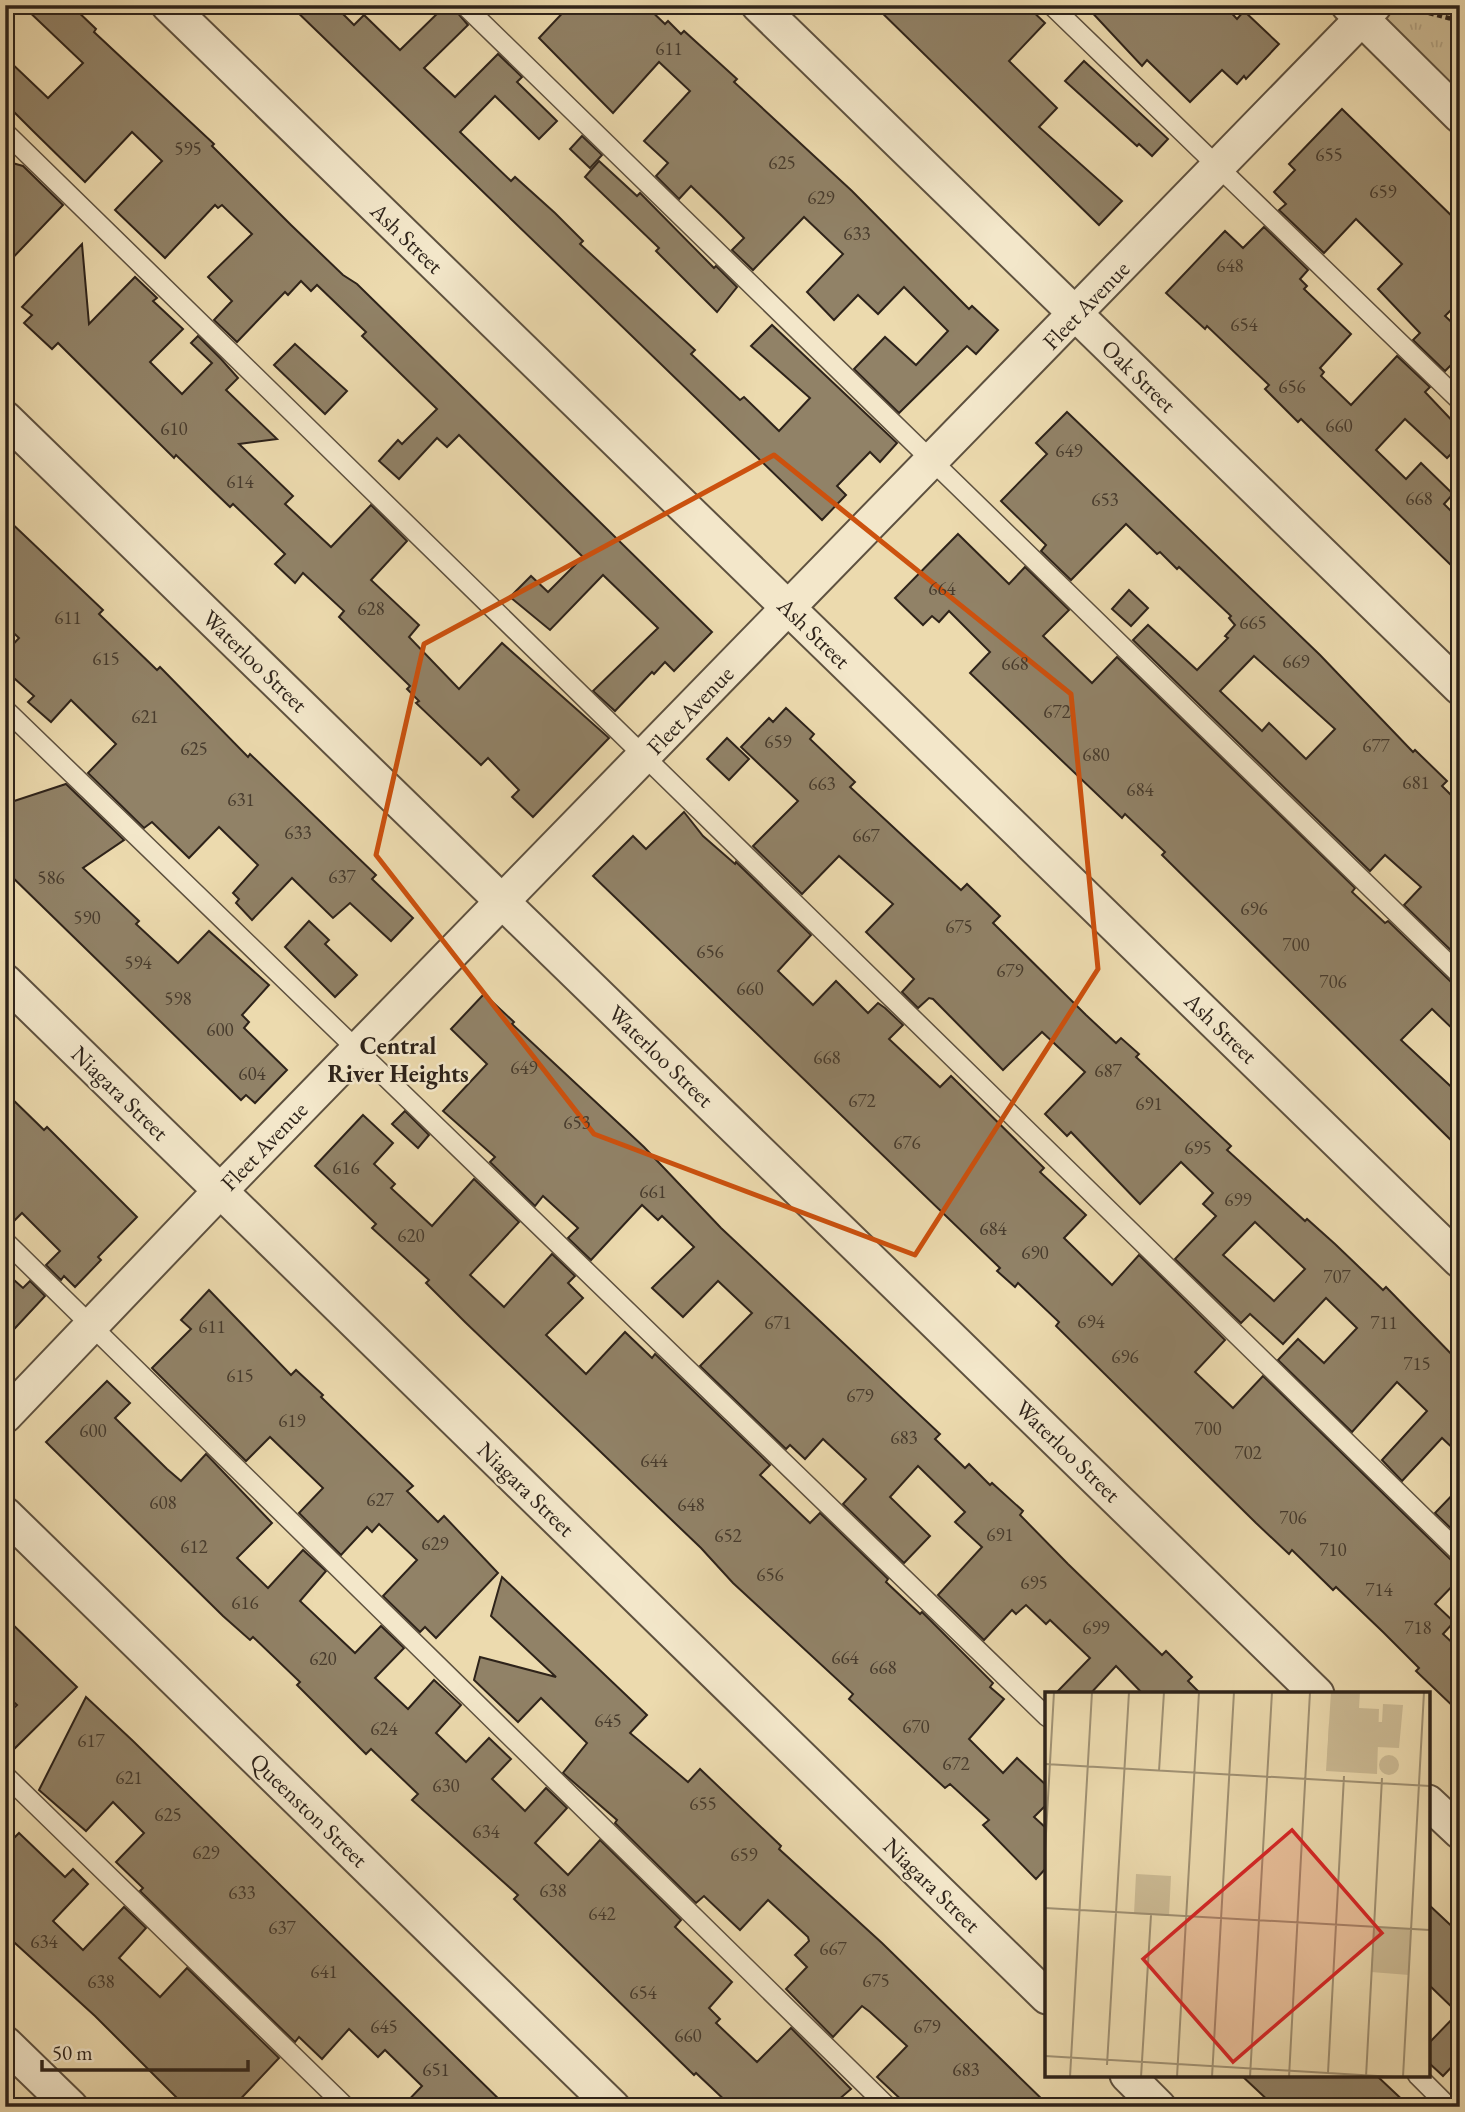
<svg xmlns="http://www.w3.org/2000/svg" width="1465" height="2112" font-family="'EB Garamond',serif">
<style>
.grass{fill:url(#grass-tufts);stroke:#7d6f58;stroke-width:2}
.building{fill:#918267;stroke:#2e231a;stroke-width:2;fill-rule:evenodd}
.lines{fill:none;stroke-linecap:round;stroke-linejoin:round}
.lane-casing{stroke:#5e513f;stroke-width:21}
.street-casing{stroke:#5e513f;stroke-width:37}
.path{stroke:#2e231a;stroke-width:4.5;stroke-dasharray:5 3.5;stroke-linecap:butt}
.lane{stroke:#f3e7ca;stroke-width:18}
.street{stroke:#f3e7ca;stroke-width:33}
.marked{fill:none;stroke:#cc510e;stroke-width:5;stroke-linejoin:round}
.labels{text-anchor:middle;dominant-baseline:central;stroke-width:5;stroke-linejoin:round;paint-order:stroke}
.number-label{font-size:19px;fill:#473b2d}
.street-label{font-size:23px;fill:#2e231a;stroke:#f3e7ca}
.neighbourhood-label{font-size:24px;font-weight:bold;fill:#2e231a;stroke:#f3e7ca}
.inset-road{fill:none;stroke:#a09173;stroke-width:2}
.view{fill:#d62828;fill-opacity:0.15;stroke:#d62828;stroke-width:3.5}
.inset-edge{fill:none;stroke:#2e231a;stroke-width:3.5}
</style>
<defs>
<pattern id="grass-tufts" width="24" height="20" patternUnits="userSpaceOnUse" patternTransform="scale(1.75)"><rect width="24" height="20" fill="#ccbb95"/><path d="M3 7l-1-3M5 7V3M7 7l1-3M15 17l-1-3M17 17v-4M19 17l1-3" fill="none" stroke="#b0a080"/></pattern>
</defs>
<rect width="100%" height="100%" fill="#ecdaae"/>
<filter id="stains"><feTurbulence type="fractalNoise" baseFrequency=".00286" numOctaves="4"/><feColorMatrix values="0 0 0 0 .2 0 0 0 0 .09 0 0 0 0 .02 0 0 0 .5 -.17"/></filter>
<radialGradient id="worn" r=".72"><stop offset=".6" stop-color="#630" stop-opacity="0"/><stop offset="1" stop-color="#630" stop-opacity=".3"/></radialGradient>
<polygon class="grass" points="1375,5 1460,5 1460,116"/>
<g class="building">
<polygon points="22,5 71,5 96,29 94,32 214,144 212,146 291,225 343,275 357,284 712,632 674,671 665,662 654,674 652,672 615,711 593,691 658,628 603,575 550,630 510,597 531,576 548,592 583,557 459,435 447,447 437,438 399,479 379,461 398,440 402,444 437,409 362,336 366,332 317,285 311,291 301,281 288,295 285,292 237,342 214,320 232,301 208,277 252,234 222,205 218,208 215,205 165,258 115,210 162,161 132,132 85,182 33,131 5,103 5,57 48,98 83,63"/>
<polygon points="290,5 334,5 354,25 364,15 400,50 446,5 451,5 468,25 424,68 455,97 498,54 522,77 517,82 557,121 539,139 495,96 460,132 511,181 515,177 555,213 583,241 580,244 695,350 691,354 740,400 744,397 779,431 810,398 751,346 772,325 897,443 880,462 870,452 837,486 846,495 822,520"/>
<polygon points="570,5 645,5 665,24 668,21 681,34 684,31 737,79 734,82 852,191 969,309 972,306 998,330 976,354 967,346 899,413 854,369 885,337 916,365 948,331 904,287 878,314 858,295 834,320 807,292 843,254 804,217 753,270 732,250 744,238 722,216 691,186 679,199 656,176 668,163 644,141 690,91 659,62 613,113 539,38"/>
<polygon points="874,5 1026,5 1045,23 1009,61 1057,108 1039,127 1122,201 1099,225"/>
<polygon points="1085,5 1224,5 1237,19 1244,11 1279,44 1246,79 1244,76 1237,84 1222,70 1190,102 1147,60 1142,66"/>
<polygon points="1084,61 1168,139 1152,156 1139,144 1137,146 1065,81"/>
<polygon points="1342,109 1460,224 1460,301 1445,316 1460,330 1460,356 1445,371 1413,340 1420,333 1378,289 1402,264 1356,219 1324,253 1279,210 1286,204 1274,192 1295,170 1289,164"/>
<polygon points="582,136 602,155 590,168 570,149"/>
<polygon points="5,161 23,166 63,205 5,266"/>
<polygon points="599,161 637,196 640,193 714,268 716,266 737,287 717,312 656,251 659,248 585,177"/>
<polygon points="1264,227 1308,270 1300,279 1307,286 1304,289 1351,334 1320,368 1324,372 1321,376 1351,405 1397,356 1430,387 1425,392 1460,429 1460,445 1447,458 1405,419 1376,450 1406,479 1421,463 1453,494 1444,504 1460,520 1460,574 1301,419 1298,422 1265,389 1269,385 1207,326 1205,329 1166,293 1225,231 1243,248"/>
<polygon points="82,244 89,324 135,277 157,298 153,301 183,329 150,362 182,394 212,363 191,343 198,336 221,359 238,378 226,390 277,439 239,444 293,496 285,504 331,547 371,505 407,541 371,580 419,625 409,637 459,689 502,643 609,738 533,817 512,797 519,790 488,758 481,765 416,703 419,701 407,689 410,686 339,617 344,611 303,573 295,583 275,564 285,554 233,504 230,507 176,455 174,458 58,343 52,349 24,323 32,315 22,307"/>
<polygon points="295,344 347,391 325,414 274,365"/>
<path d="M1067,412L1320,655L1413,752L1415,750L1447,781L1442,786L1460,804V959L1404,905L1421,887L1385,855L1370,871L1133,640L1148,625L1197,670L1228,638L1225,636L1235,625L1229,618L1231,616L1179,567L1177,569L1160,552L1157,554L1126,524L1071,580L1041,551L1046,545L1001,501L1047,454L1036,443ZM1254,656L1335,729L1306,759L1269,723L1262,731L1220,691Z"/>
<polygon points="5,517 103,610 99,614 157,670 160,667 248,757 250,754 376,875 372,879 413,918 391,941 350,903 333,918 292,878 252,920 236,903 239,899 233,893 258,865 219,827 189,858 152,822 144,828 88,773 116,744 71,700 51,722 28,702 34,696 5,670 5,653 19,638 5,625"/>
<polygon points="958,534 1009,584 1025,567 1069,610 1043,636 1092,683 1117,657 1355,888 1352,892 1385,923 1388,921 1452,983 1460,986 1460,1036 1432,1009 1401,1040 1460,1095 1460,1149 1162,855 1165,852 1125,814 1122,818 970,673 990,652 949,611 939,622 932,616 923,625 895,598"/>
<polygon points="1129,590 1148,608 1131,626 1112,609"/>
<path d="M786,708L814,734L810,739L855,782L850,787L961,890L967,884L1000,916L993,923L1086,1015L1116,1043L1121,1038L1139,1054L1136,1057L1231,1146L1227,1150L1305,1221L1307,1219L1335,1244L1383,1290L1386,1287L1460,1363V1455L1442,1438L1402,1481L1382,1460L1427,1411L1397,1382L1352,1432L1278,1360L1298,1339L1324,1363L1357,1328L1326,1298L1283,1344L1250,1314L1241,1323L1175,1259L1216,1216L1203,1204L1213,1193L1181,1162L1140,1204L1071,1132L1067,1136L1045,1114L1085,1072L1042,1032L1003,1070L933,999L929,998L918,1008L902,992L914,979L866,932L893,904L839,856L802,894L753,846L798,801L741,747L769,718L773,722ZM1255,1222L1305,1269L1274,1301L1223,1255Z"/>
<polygon points="727,738 749,759 729,780 707,759"/>
<polygon points="66,784 124,840 83,868 139,921 136,924 178,963 209,931 269,985 242,1015 249,1022 244,1028 287,1070 255,1103 246,1095 241,1100 5,870 5,804"/>
<polygon points="684,812 703,836 735,864 736,862 811,935 778,971 813,1005 836,981 868,1013 878,1003 885,1008 903,1025 889,1039 940,1087 951,1076 1044,1168 1040,1172 1086,1215 1064,1238 1112,1285 1139,1255 1225,1340 1195,1372 1233,1408 1263,1376 1452,1561 1460,1564 1460,1578 1435,1604 1454,1622 1443,1634 1460,1650 1460,1713 1416,1671 1419,1668 1383,1632 1336,1587 1333,1590 1292,1550 1289,1554 1256,1523 1056,1326 1059,1322 1018,1283 1015,1287 997,1271 1000,1268 593,876 633,836 646,849"/>
<polygon points="309,921 329,940 325,944 357,975 335,997 285,947"/>
<polygon points="484,994 514,1022 512,1024 644,1147 721,1228 940,1434 935,1439 965,1468 969,1464 990,1485 992,1483 1023,1511 1020,1515 1068,1564 1162,1655 1166,1651 1192,1677 1188,1681 1201,1694 1143,1694 1116,1666 1090,1694 1055,1694 1090,1658 1050,1620 1046,1624 1026,1605 1016,1614 1012,1610 984,1640 938,1595 982,1547 955,1522 965,1512 918,1466 890,1497 930,1536 904,1563 843,1504 866,1479 823,1439 805,1459 790,1445 786,1449 700,1366 752,1313 718,1281 683,1317 652,1288 694,1247 662,1216 658,1220 642,1205 591,1260 568,1238 578,1228 543,1196 535,1206 490,1162 495,1157 443,1111 487,1064 451,1029"/>
<polygon points="5,1092 44,1130 47,1127 137,1217 98,1257 101,1260 75,1287 64,1276 61,1280 46,1265 60,1251 22,1213 5,1230"/>
<polygon points="405,1111 429,1135 418,1148 392,1124"/>
<polygon points="363,1115 393,1143 374,1164 395,1184 391,1188 432,1226 474,1179 519,1222 470,1275 504,1307 552,1254 575,1276 568,1283 583,1298 546,1335 586,1374 625,1332 652,1358 655,1354 770,1465 760,1475 810,1523 820,1513 888,1579 886,1582 920,1614 922,1612 993,1683 990,1687 1004,1699 969,1739 1003,1773 1017,1758 1047,1786 1047,1804 1034,1817 1047,1829 1047,1867 1036,1879 983,1825 989,1820 950,1784 945,1788 849,1699 853,1694 733,1583 701,1548 465,1322 426,1283 429,1280 372,1228 376,1224 315,1166"/>
<polygon points="5,1272 23,1288 30,1281 45,1296 5,1339"/>
<polygon points="209,1290 291,1375 296,1370 323,1395 321,1397 413,1486 407,1491 438,1522 444,1516 498,1573 436,1638 425,1627 420,1632 383,1596 417,1560 379,1524 372,1532 367,1527 341,1555 299,1513 323,1488 270,1437 246,1461 152,1368 191,1329 181,1320"/>
<polygon points="107,1381 130,1403 115,1418 167,1469 181,1481 206,1454 272,1523 237,1558 268,1588 303,1550 326,1571 300,1601 355,1653 381,1626 404,1648 375,1678 408,1709 434,1680 461,1705 436,1733 466,1762 489,1738 511,1759 492,1779 525,1811 546,1788 567,1808 535,1843 568,1875 600,1840 681,1920 675,1927 732,1982 709,2008 720,2019 716,2023 757,2062 791,2028 851,2089 830,2107 732,2107 696,2073 694,2075 514,1899 518,1895 412,1800 418,1794 371,1749 366,1754 297,1685 300,1682 253,1637 250,1640 223,1616 46,1442"/>
<polygon points="1460,1487 1460,1537 1435,1513"/>
<polygon points="502,1577 647,1715 630,1733 688,1782 700,1769 781,1846 779,1849 882,1943 1050,2107 909,2107 877,2077 907,2046 870,2012 862,2006 833,2037 786,1989 807,1967 795,1955 809,1941 808,1937 768,1900 740,1930 704,1896 696,1903 615,1823 617,1820 563,1773 587,1743 541,1698 518,1722 474,1680 480,1657 556,1677 491,1616"/>
<polygon points="5,1617 77,1687 5,1758 5,1716 17,1705 5,1694"/>
<polygon points="86,1697 133,1741 507,2107 402,2107 422,2086 385,2050 378,2057 349,2029 322,2059 299,2037 295,2042 140,1891 143,1888 116,1862 144,1833 113,1802 86,1831 39,1790"/>
<polygon points="19,1833 65,1877 73,1869 88,1884 53,1921 83,1950 124,1907 146,1928 119,1958 160,1997 187,1968 279,2058 233,2107 186,2107 95,2016 5,1934 5,1847"/>
<polygon points="1428,1904 1460,1934 1460,2058 1443,2076 1428,2062 1428,2044 1458,2013 1428,1984"/>
<polygon points="1241,2075 1376,2075 1410,2107 1275,2107"/>
</g>
<g class="lines">
<defs>
<g id="lane">
<polyline points="464,5 1460,975"/>
<polyline points="1051,5 1460,401"/>
<polyline points="5,132 1460,1553"/>
<polyline points="5,709 1047,1717"/>
<polyline points="5,1241 888,2107"/>
<polyline points="5,1775 346,2107"/>
<polyline points="1417,2075 1449,2107"/>
</g>
<g id="street">
<polyline points="168,5 1460,1261"/>
<polyline points="758,5 1460,688"/>
<polyline points="1348,5 1460,116"/>
<polyline points="5,418 1317,1694"/>
<polyline points="5,981 1047,1997"/>
<polyline points="5,1416 220,1191 1375,5"/>
<polyline points="5,1514 613,2107"/>
<polyline points="1428,1802 1460,1832"/>
<polyline points="5,2043 71,2107"/>
<polyline points="1127,2075 1159,2107"/>
</g>
</defs>
<use href="#lane" class="lane-casing"/>
<use href="#street" class="street-casing"/>
<polyline class="path" points="1429,13 1460,21"/>
<use href="#lane" class="lane"/>
<use href="#street" class="street"/>
</g>
<path class="marked" d="M774,455L1071,694L1098,969L915,1255L594,1134L376,855L424,644Z"/>
<g class="labels">
<g class="number-label">
<text x="669" y="48">611</text>
<text x="188" y="148">595</text>
<text x="1329" y="154">655</text>
<text x="782" y="162">625</text>
<text x="1383" y="191">659</text>
<text x="821" y="197">629</text>
<text x="857" y="233">633</text>
<text x="1230" y="265">648</text>
<text x="1244" y="324">654</text>
<text x="1292" y="386">656</text>
<text x="1339" y="425">660</text>
<text x="174" y="428">610</text>
<text x="1069" y="450">649</text>
<text x="240" y="481">614</text>
<text x="1419" y="498">668</text>
<text x="1105" y="499">653</text>
<text x="942" y="588">664</text>
<text x="371" y="608">628</text>
<text x="68" y="617">611</text>
<text x="1253" y="622">665</text>
<text x="106" y="658">615</text>
<text x="1296" y="661">669</text>
<text x="1015" y="663">668</text>
<text x="1057" y="711">672</text>
<text x="145" y="716">621</text>
<text x="778" y="741">659</text>
<text x="1376" y="745">677</text>
<text x="194" y="748">625</text>
<text x="1096" y="754">680</text>
<text x="1416" y="782">681</text>
<text x="822" y="783">663</text>
<text x="1140" y="789">684</text>
<text x="241" y="799">631</text>
<text x="298" y="832">633</text>
<text x="866" y="835">667</text>
<text x="342" y="876">637</text>
<text x="51" y="877">586</text>
<text x="1254" y="908">696</text>
<text x="87" y="917">590</text>
<text x="959" y="926">675</text>
<text x="1296" y="944">700</text>
<text x="710" y="951">656</text>
<text x="138" y="962">594</text>
<text x="1010" y="970">679</text>
<text x="1333" y="981">706</text>
<text x="750" y="988">660</text>
<text x="178" y="998">598</text>
<text x="220" y="1029">600</text>
<text x="827" y="1057">668</text>
<text x="524" y="1067">649</text>
<text x="1108" y="1070">687</text>
<text x="252" y="1073">604</text>
<text x="862" y="1100">672</text>
<text x="1149" y="1103">691</text>
<text x="577" y="1122">653</text>
<text x="907" y="1142">676</text>
<text x="1198" y="1147">695</text>
<text x="346" y="1167">616</text>
<text x="653" y="1191">661</text>
<text x="1238" y="1199">699</text>
<text x="993" y="1228">684</text>
<text x="411" y="1235">620</text>
<text x="1035" y="1252">690</text>
<text x="1337" y="1276">707</text>
<text x="1091" y="1321">694</text>
<text x="778" y="1322">671</text>
<text x="1384" y="1322">711</text>
<text x="212" y="1326">611</text>
<text x="1125" y="1356">696</text>
<text x="1417" y="1363">715</text>
<text x="240" y="1375">615</text>
<text x="860" y="1395">679</text>
<text x="292" y="1420">619</text>
<text x="1208" y="1428">700</text>
<text x="93" y="1430">600</text>
<text x="904" y="1437">683</text>
<text x="1248" y="1452">702</text>
<text x="654" y="1460">644</text>
<text x="380" y="1499">627</text>
<text x="163" y="1502">608</text>
<text x="691" y="1504">648</text>
<text x="1293" y="1517">706</text>
<text x="1000" y="1534">691</text>
<text x="728" y="1535">652</text>
<text x="435" y="1543">629</text>
<text x="194" y="1546">612</text>
<text x="1333" y="1549">710</text>
<text x="770" y="1574">656</text>
<text x="1034" y="1582">695</text>
<text x="1379" y="1589">714</text>
<text x="245" y="1602">616</text>
<text x="1096" y="1627">699</text>
<text x="1418" y="1627">718</text>
<text x="845" y="1657">664</text>
<text x="323" y="1658">620</text>
<text x="883" y="1667">668</text>
<text x="608" y="1720">645</text>
<text x="916" y="1726">670</text>
<text x="384" y="1728">624</text>
<text x="91" y="1740">617</text>
<text x="956" y="1763">672</text>
<text x="129" y="1777">621</text>
<text x="446" y="1785">630</text>
<text x="703" y="1803">655</text>
<text x="168" y="1814">625</text>
<text x="486" y="1831">634</text>
<text x="206" y="1852">629</text>
<text x="744" y="1854">659</text>
<text x="553" y="1890">638</text>
<text x="242" y="1892">633</text>
<text x="602" y="1913">642</text>
<text x="282" y="1927">637</text>
<text x="44" y="1941">634</text>
<text x="833" y="1948">667</text>
<text x="324" y="1971">641</text>
<text x="876" y="1980">675</text>
<text x="101" y="1981">638</text>
<text x="643" y="1992">654</text>
<text x="384" y="2026">645</text>
<text x="927" y="2026">679</text>
<text x="688" y="2035">660</text>
<text x="436" y="2069">651</text>
<text x="966" y="2069">683</text>
</g>
<g class="street-label">
<text transform="translate(407 238) rotate(44)">Ash Street</text>
<text transform="translate(1086 305) rotate(-46)">Fleet Avenue</text>
<text transform="translate(1139 376) rotate(44)">Oak Street</text>
<text transform="translate(814 633) rotate(44)">Ash Street</text>
<text transform="translate(255 661) rotate(44)">Waterloo Street</text>
<text transform="translate(690 710) rotate(-46)">Fleet Avenue</text>
<text transform="translate(1221 1028) rotate(44)">Ash Street</text>
<text transform="translate(661 1056) rotate(44)">Waterloo Street</text>
<text transform="translate(120 1093) rotate(44)">Niagara Street</text>
<text transform="translate(264 1146) rotate(-46)">Fleet Avenue</text>
<text transform="translate(1068 1451) rotate(44)">Waterloo Street</text>
<text transform="translate(526 1489) rotate(44)">Niagara Street</text>
<text transform="translate(309 1810) rotate(44)">Queenston Street</text>
<text transform="translate(932 1885) rotate(44)">Niagara Street</text>
</g>
<g class="neighbourhood-label">
<text x="398" y="1045">Central<tspan x="398" dy="28">River Heights</tspan></text>
</g>
</g>
<g transform="translate(1045 1692)">
<rect width="385" height="385" fill="#ecdaae"/>
<path d="M286,0H315L314,16L334,17L332,82L281,79ZM91,182L126,184L124,224L89,222ZM329,235L366,237L364,283L326,280Z" fill="#ccbb95"/>
<path d="M338,12L358,13L354,56L332,55V79H322L312,70L310,55H319L320,30H337ZM284,31L309,33L307,73L282,71ZM334 73a10 10 0 1 1 20 0a10 10 0 1 1-20 0Z" fill="#ccbb95"/>
<path class="inset-road" d="M0,72L385,94M114,79L119,0M0,159L9,0M0,216L385,238M0,364L349,385M62,373L84,0M283,381L299,84M25,385L47,0M96,385L106,223M132,385L154,0M167,385L189,0M205,385L227,0M244,385L265,0M321,385L337,86M358,385L379,0"/>
<path class="view" d="M247,138L337,241L188,370L98,267Z"/>
<rect width="385" height="385" class="inset-edge"/>
</g>
<rect width="1465" height="2112" fill="none" stroke="#ecdaae" stroke-width="28"/>
<rect x="7" y="7" width="1451" height="2098" fill="none" stroke="#2e231a" stroke-width="3.5"/>
<rect x="14" y="14" width="1437" height="2084" fill="none" stroke="#2e231a" stroke-width="2"/>
<path d="M42 2060v10h206v-10" fill="none" stroke="#2e231a" stroke-width="3.5"/>
<text x="52" y="2060" font-size="21" fill="#2e231a" stroke="#f3e7ca" stroke-width="5" paint-order="stroke">50 m</text>
<rect width="100%" height="100%" filter="url(#stains)"/>
<rect width="100%" height="100%" fill="url(#worn)"/>
</svg>
